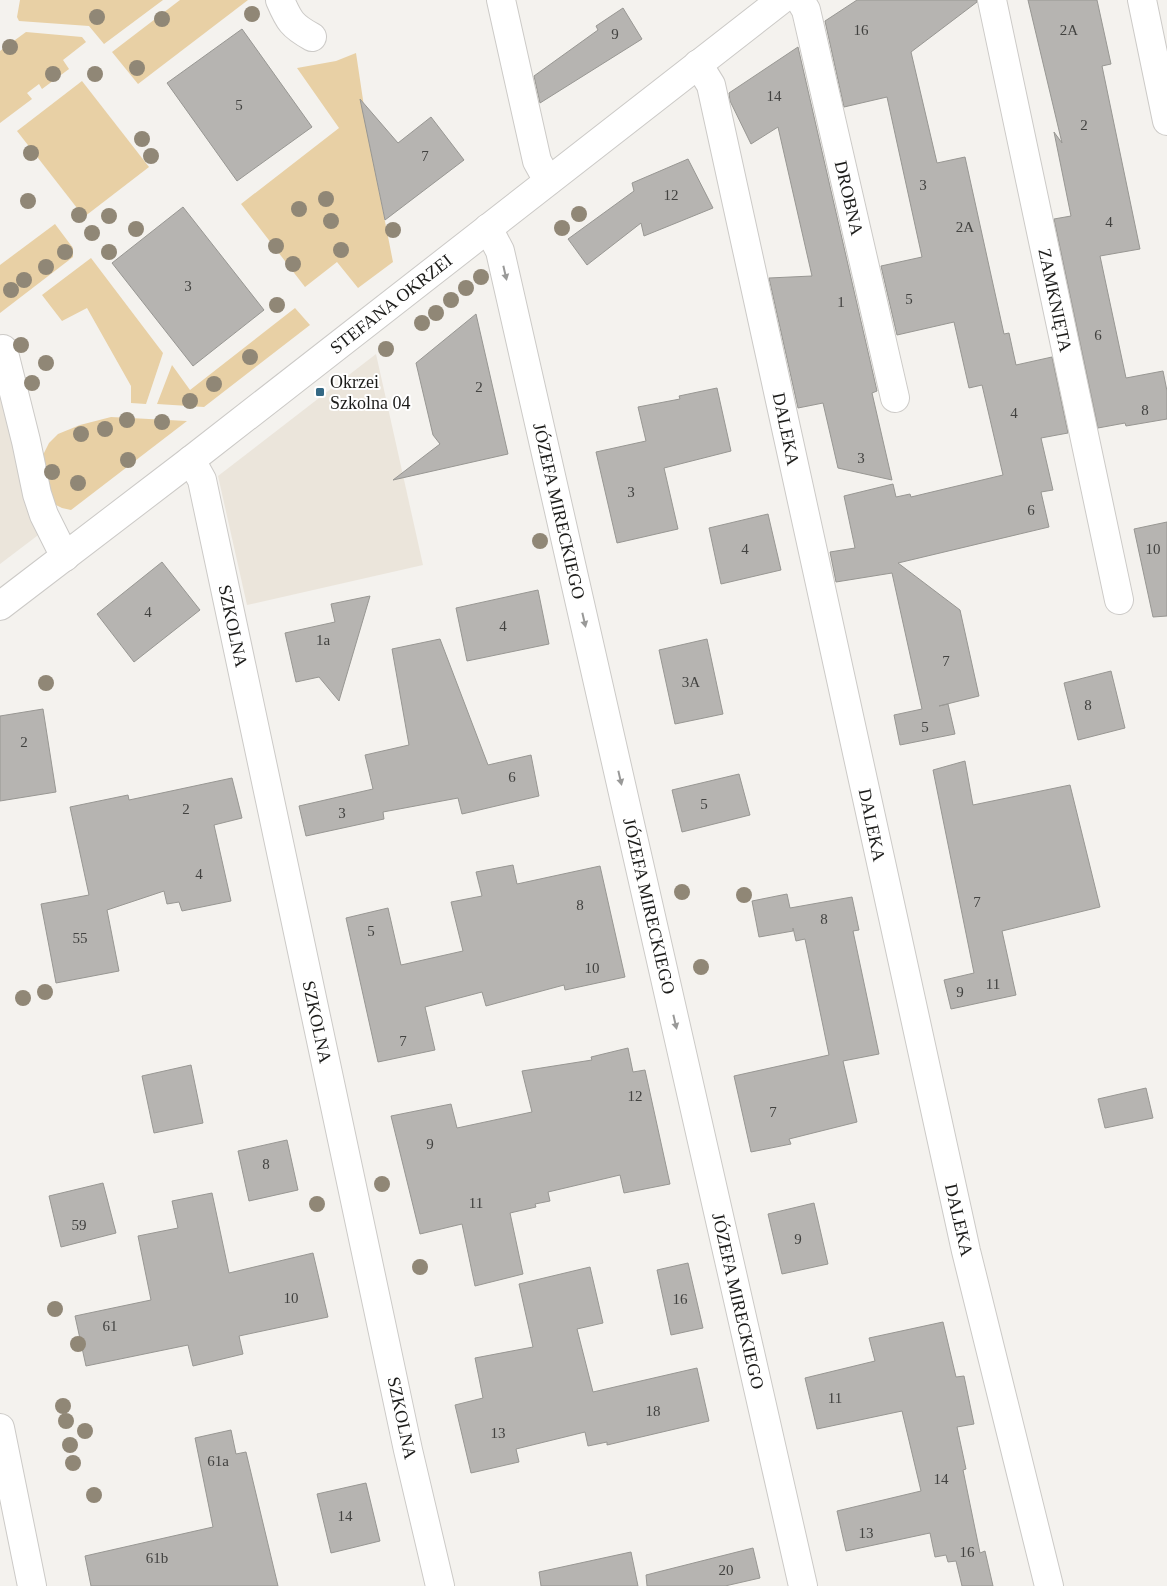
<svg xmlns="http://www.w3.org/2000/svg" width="1167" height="1586" font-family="'Times New Roman',serif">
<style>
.built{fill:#ebe5db}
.green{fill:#e8d0a5}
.building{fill:#b6b4b1;stroke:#989793}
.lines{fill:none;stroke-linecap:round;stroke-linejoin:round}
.minor-casing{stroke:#cccac7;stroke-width:30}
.minor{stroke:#fff;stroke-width:28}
.tree{fill:#908776}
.oneway{fill:#999998}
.poi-dot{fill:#346884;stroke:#fff;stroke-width:2}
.labels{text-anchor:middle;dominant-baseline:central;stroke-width:4;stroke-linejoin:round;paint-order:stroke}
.number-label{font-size:15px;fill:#424240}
.street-label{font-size:18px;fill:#1c1c1a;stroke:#fff}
.poi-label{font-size:18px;fill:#1c1c1a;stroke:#fff;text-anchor:start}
</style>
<rect width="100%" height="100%" fill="#f4f2ee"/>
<g class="built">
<polygon points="0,342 54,523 0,564"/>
<polygon points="376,354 423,565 247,605 218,476"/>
</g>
<g class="green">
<polygon points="20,0 163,0 104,44 89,26 19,21 17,17"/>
<polygon points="180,0 248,0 138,84 112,52"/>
<polygon points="26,32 82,37 86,42 63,60 69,69 42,89 39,84 27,93 32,99 0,123 0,51"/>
<polygon points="356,53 369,140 393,262 358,288 337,262 305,287 241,204 339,128 297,68 336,61"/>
<polygon points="82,81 149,167 84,217 17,131"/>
<polygon points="55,224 73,248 73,257 0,313 0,265"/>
<polygon points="91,258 163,353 146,404 131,403 131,386 87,308 62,321 42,295"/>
<polygon points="295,308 310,325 204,407 157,404 172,365 190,390"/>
<polygon points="111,417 187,421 71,510 62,508 52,503 43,455 49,443 58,434 80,425"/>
</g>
<g class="building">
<polygon points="857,0 977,0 977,2 911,52 937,163 965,157 1004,334 1009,333 1016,365 1052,357 1068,433 1041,438 1053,490 1041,492 1049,527 898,563 960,610 979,696 939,706 948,704 955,734 900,745 894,715 922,709 892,573 836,582 830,552 855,548 844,496 893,484 896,497 910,494 911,497 1003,475 982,385 969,388 954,322 897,335 881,266 922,257 887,97 844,107 825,21"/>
<polygon points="1028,0 1097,0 1111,64 1102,66 1140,249 1100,256 1126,378 1163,371 1167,391 1167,419 1126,426 1125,423 1098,428 1054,219 1071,216 1054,132 1062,143"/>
<polygon points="623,8 642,39 540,103 534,76 598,30 596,26"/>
<polygon points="242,29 312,127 237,181 167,83"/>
<polygon points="798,47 877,391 872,393 892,480 838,468 823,403 798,408 769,278 812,276 778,127 751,144 730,101 729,93"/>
<polygon points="360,99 398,143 431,117 464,160 385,220"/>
<polygon points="688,159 713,208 644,236 641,223 587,265 568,239 634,191 632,183"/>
<polygon points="183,207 264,310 193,366 112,263"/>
<polygon points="476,314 508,454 393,480 440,444 433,435 416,363"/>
<polygon points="717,388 731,451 664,468 678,529 617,543 596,452 646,441 638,407 680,399 679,396"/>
<polygon points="768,514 781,570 721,584 709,528"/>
<polygon points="1167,522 1167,616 1153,617 1134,529"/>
<polygon points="162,562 200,610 134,662 97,614"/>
<polygon points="538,590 549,644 467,661 456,608"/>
<polygon points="370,596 339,701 319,677 296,682 285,633 335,622 331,604"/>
<polygon points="440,639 488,765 531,755 539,796 462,814 458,798 383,812 384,819 306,836 299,806 373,789 365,755 409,745 392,649"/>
<polygon points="707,639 723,714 675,724 659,650"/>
<polygon points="1111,671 1125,728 1078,740 1064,683"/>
<polygon points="43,709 56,792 0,801 0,716"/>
<polygon points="965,761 973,805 1070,785 1100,907 1002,931 1016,995 951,1009 944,980 974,973 933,770"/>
<polygon points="739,774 750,815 682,832 672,790"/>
<polygon points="232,778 242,818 214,825 231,901 182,911 179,902 167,904 164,891 107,910 119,971 56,983 41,904 89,895 70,807 128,795 129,800"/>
<polygon points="513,865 517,884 600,866 625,977 565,990 564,985 486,1006 482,992 425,1007 435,1050 378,1062 346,918 388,908 401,965 463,951 451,902 482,896 476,872"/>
<polygon points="787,894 790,908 852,897 859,930 853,931 879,1054 843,1061 857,1122 789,1139 791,1144 751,1152 734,1076 829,1055 805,939 796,941 793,928 793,931 759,937 752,901"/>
<polygon points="628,1048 633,1072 645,1070 670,1184 624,1193 620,1175 548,1192 550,1201 535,1204 536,1207 510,1213 523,1274 475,1286 462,1224 420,1234 391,1116 451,1104 457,1128 532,1112 522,1071 592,1060 591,1057"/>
<polygon points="191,1065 203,1123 154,1133 142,1076"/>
<polygon points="1146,1088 1153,1118 1105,1128 1098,1099"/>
<polygon points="287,1140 298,1190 249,1201 238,1151"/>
<polygon points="103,1183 116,1233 61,1247 49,1196"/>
<polygon points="212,1193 229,1273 313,1253 328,1317 239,1336 243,1354 193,1366 188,1345 86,1366 75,1316 151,1300 138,1236 178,1228 172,1201"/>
<polygon points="814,1203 828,1264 782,1274 768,1214"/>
<polygon points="688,1263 703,1328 671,1335 657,1270"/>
<polygon points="590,1267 603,1323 577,1329 593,1392 697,1368 709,1421 607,1445 607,1442 588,1446 585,1432 516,1449 519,1462 471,1473 455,1405 483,1398 475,1358 533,1347 519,1284"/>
<polygon points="943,1322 956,1377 964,1376 974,1424 957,1427 966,1469 963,1470 980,1553 985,1551 993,1586 962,1586 956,1561 948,1562 946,1555 935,1557 930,1533 846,1551 837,1511 921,1491 902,1411 817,1429 805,1378 875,1361 869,1338"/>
<polygon points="231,1430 236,1454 246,1452 278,1586 91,1586 85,1556 213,1527 195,1438"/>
<polygon points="366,1483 380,1541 331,1553 317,1494"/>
<polygon points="753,1548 760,1578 725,1586 647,1586 646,1575"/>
<polygon points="631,1552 638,1586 541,1586 539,1572"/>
</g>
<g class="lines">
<defs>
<g id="minor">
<path d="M280,0C289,21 292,26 312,37"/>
<polyline points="501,0 537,161 548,181"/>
<polyline points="800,0 806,10 895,398"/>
<polyline points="992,0 1119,600"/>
<polyline points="1142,0 1167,121"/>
<polyline points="698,64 711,85 966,1251 1049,1586"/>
<polyline points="488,228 500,251 803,1586"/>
<polyline points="3,349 26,441 37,494 44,515 65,557"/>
<polyline points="191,460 202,480 408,1450 440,1586"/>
<polyline points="0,606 191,460 781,0"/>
<polyline points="0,1428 32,1586"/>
</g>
</defs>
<use href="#minor" class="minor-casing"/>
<use href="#minor" class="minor"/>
</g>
<g class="tree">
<circle cx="252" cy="14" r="8"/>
<circle cx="97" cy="17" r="8"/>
<circle cx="162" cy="19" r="8"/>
<circle cx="10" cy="47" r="8"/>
<circle cx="137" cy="68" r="8"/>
<circle cx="53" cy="74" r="8"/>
<circle cx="95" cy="74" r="8"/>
<circle cx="142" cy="139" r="8"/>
<circle cx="31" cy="153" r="8"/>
<circle cx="151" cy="156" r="8"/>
<circle cx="326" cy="199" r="8"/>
<circle cx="28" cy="201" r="8"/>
<circle cx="299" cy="209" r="8"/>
<circle cx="579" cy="214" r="8"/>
<circle cx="79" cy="215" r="8"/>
<circle cx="109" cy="216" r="8"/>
<circle cx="331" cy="221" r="8"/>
<circle cx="562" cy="228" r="8"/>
<circle cx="136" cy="229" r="8"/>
<circle cx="393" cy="230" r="8"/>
<circle cx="92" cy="233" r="8"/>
<circle cx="276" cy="246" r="8"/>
<circle cx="341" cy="250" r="8"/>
<circle cx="65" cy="252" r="8"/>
<circle cx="109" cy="252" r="8"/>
<circle cx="293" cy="264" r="8"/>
<circle cx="46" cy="267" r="8"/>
<circle cx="481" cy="277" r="8"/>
<circle cx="24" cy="280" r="8"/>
<circle cx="466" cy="288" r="8"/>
<circle cx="11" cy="290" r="8"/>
<circle cx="451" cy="300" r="8"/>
<circle cx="277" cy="305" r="8"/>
<circle cx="436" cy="313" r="8"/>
<circle cx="422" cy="323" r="8"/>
<circle cx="21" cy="345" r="8"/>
<circle cx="386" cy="349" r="8"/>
<circle cx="250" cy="357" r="8"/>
<circle cx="46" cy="363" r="8"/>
<circle cx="32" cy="383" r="8"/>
<circle cx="214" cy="384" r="8"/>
<circle cx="190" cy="401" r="8"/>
<circle cx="127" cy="420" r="8"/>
<circle cx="162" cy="422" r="8"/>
<circle cx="105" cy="429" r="8"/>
<circle cx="81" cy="434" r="8"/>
<circle cx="128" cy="460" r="8"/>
<circle cx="52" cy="472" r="8"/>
<circle cx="78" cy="483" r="8"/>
<circle cx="540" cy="541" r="8"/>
<circle cx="46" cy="683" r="8"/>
<circle cx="682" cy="892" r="8"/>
<circle cx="744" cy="895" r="8"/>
<circle cx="701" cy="967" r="8"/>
<circle cx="45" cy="992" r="8"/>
<circle cx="23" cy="998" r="8"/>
<circle cx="382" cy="1184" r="8"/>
<circle cx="317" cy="1204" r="8"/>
<circle cx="420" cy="1267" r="8"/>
<circle cx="55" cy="1309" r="8"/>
<circle cx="78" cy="1344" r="8"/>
<circle cx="63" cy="1406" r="8"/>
<circle cx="66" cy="1421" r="8"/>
<circle cx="85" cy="1431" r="8"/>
<circle cx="70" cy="1445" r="8"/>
<circle cx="73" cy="1463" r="8"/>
<circle cx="94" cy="1495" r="8"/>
</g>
<defs><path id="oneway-solid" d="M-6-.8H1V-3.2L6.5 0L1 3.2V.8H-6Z" transform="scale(1.25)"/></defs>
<g class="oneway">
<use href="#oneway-solid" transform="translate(505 273) rotate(77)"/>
<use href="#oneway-solid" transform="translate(584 620) rotate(77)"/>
<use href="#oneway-solid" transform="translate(620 778) rotate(77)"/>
<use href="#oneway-solid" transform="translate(675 1022) rotate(77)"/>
</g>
<rect class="poi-dot" x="315" y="387" width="10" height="10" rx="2.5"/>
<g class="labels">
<g class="number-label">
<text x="861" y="30">16</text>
<text x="1069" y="30">2A</text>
<text x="615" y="34">9</text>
<text x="774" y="96">14</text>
<text x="239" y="105">5</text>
<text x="1084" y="125">2</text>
<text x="425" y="156">7</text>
<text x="923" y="185">3</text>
<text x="671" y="195">12</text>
<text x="1109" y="222">4</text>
<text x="965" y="227">2A</text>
<text x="188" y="286">3</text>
<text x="909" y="299">5</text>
<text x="841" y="302">1</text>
<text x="1098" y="335">6</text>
<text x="479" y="387">2</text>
<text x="1145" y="410">8</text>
<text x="1014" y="413">4</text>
<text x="861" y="458">3</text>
<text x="631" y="492">3</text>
<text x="1031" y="510">6</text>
<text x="745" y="549">4</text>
<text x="1153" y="549">10</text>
<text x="148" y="612">4</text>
<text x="503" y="626">4</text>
<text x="323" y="640">1a</text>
<text x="946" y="661">7</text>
<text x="691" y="682">3A</text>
<text x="1088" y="705">8</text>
<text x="925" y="727">5</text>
<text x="24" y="742">2</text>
<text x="512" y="777">6</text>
<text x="704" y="804">5</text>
<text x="186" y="809">2</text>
<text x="342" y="813">3</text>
<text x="199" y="874">4</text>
<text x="977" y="902">7</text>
<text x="580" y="905">8</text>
<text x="824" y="919">8</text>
<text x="371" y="931">5</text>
<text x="80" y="938">55</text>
<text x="592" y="968">10</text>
<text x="993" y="984">11</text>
<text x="960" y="992">9</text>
<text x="403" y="1041">7</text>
<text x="635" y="1096">12</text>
<text x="773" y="1112">7</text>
<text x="430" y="1144">9</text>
<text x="266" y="1164">8</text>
<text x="476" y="1203">11</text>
<text x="79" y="1225">59</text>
<text x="798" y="1239">9</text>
<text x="291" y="1298">10</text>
<text x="680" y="1299">16</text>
<text x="110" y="1326">61</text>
<text x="835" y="1398">11</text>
<text x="653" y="1411">18</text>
<text x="498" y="1433">13</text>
<text x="218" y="1461">61a</text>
<text x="941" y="1479">14</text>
<text x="345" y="1516">14</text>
<text x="866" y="1533">13</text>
<text x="967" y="1552">16</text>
<text x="157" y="1558">61b</text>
<text x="726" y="1570">20</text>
</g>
<g class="street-label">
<text transform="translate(849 198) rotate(77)">DROBNA</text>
<text transform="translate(1055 300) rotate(78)">ZAMKNIĘTA</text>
<text transform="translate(391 304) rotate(-38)">STEFANA OKRZEI</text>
<text transform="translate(786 429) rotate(78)">DALEKA</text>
<text transform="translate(559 511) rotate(77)">JÓZEFA MIRECKIEGO</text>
<text transform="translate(233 626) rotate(78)">SZKOLNA</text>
<text transform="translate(872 825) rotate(78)">DALEKA</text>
<text transform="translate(649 906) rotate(77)">JÓZEFA MIRECKIEGO</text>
<text transform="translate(317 1022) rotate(78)">SZKOLNA</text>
<text transform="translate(959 1220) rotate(77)">DALEKA</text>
<text transform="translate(738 1301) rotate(77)">JÓZEFA MIRECKIEGO</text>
<text transform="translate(402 1418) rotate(78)">SZKOLNA</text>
</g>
<g class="poi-label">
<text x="330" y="382">Okrzei<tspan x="330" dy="21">Szkolna 04</tspan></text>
</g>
</g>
</svg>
